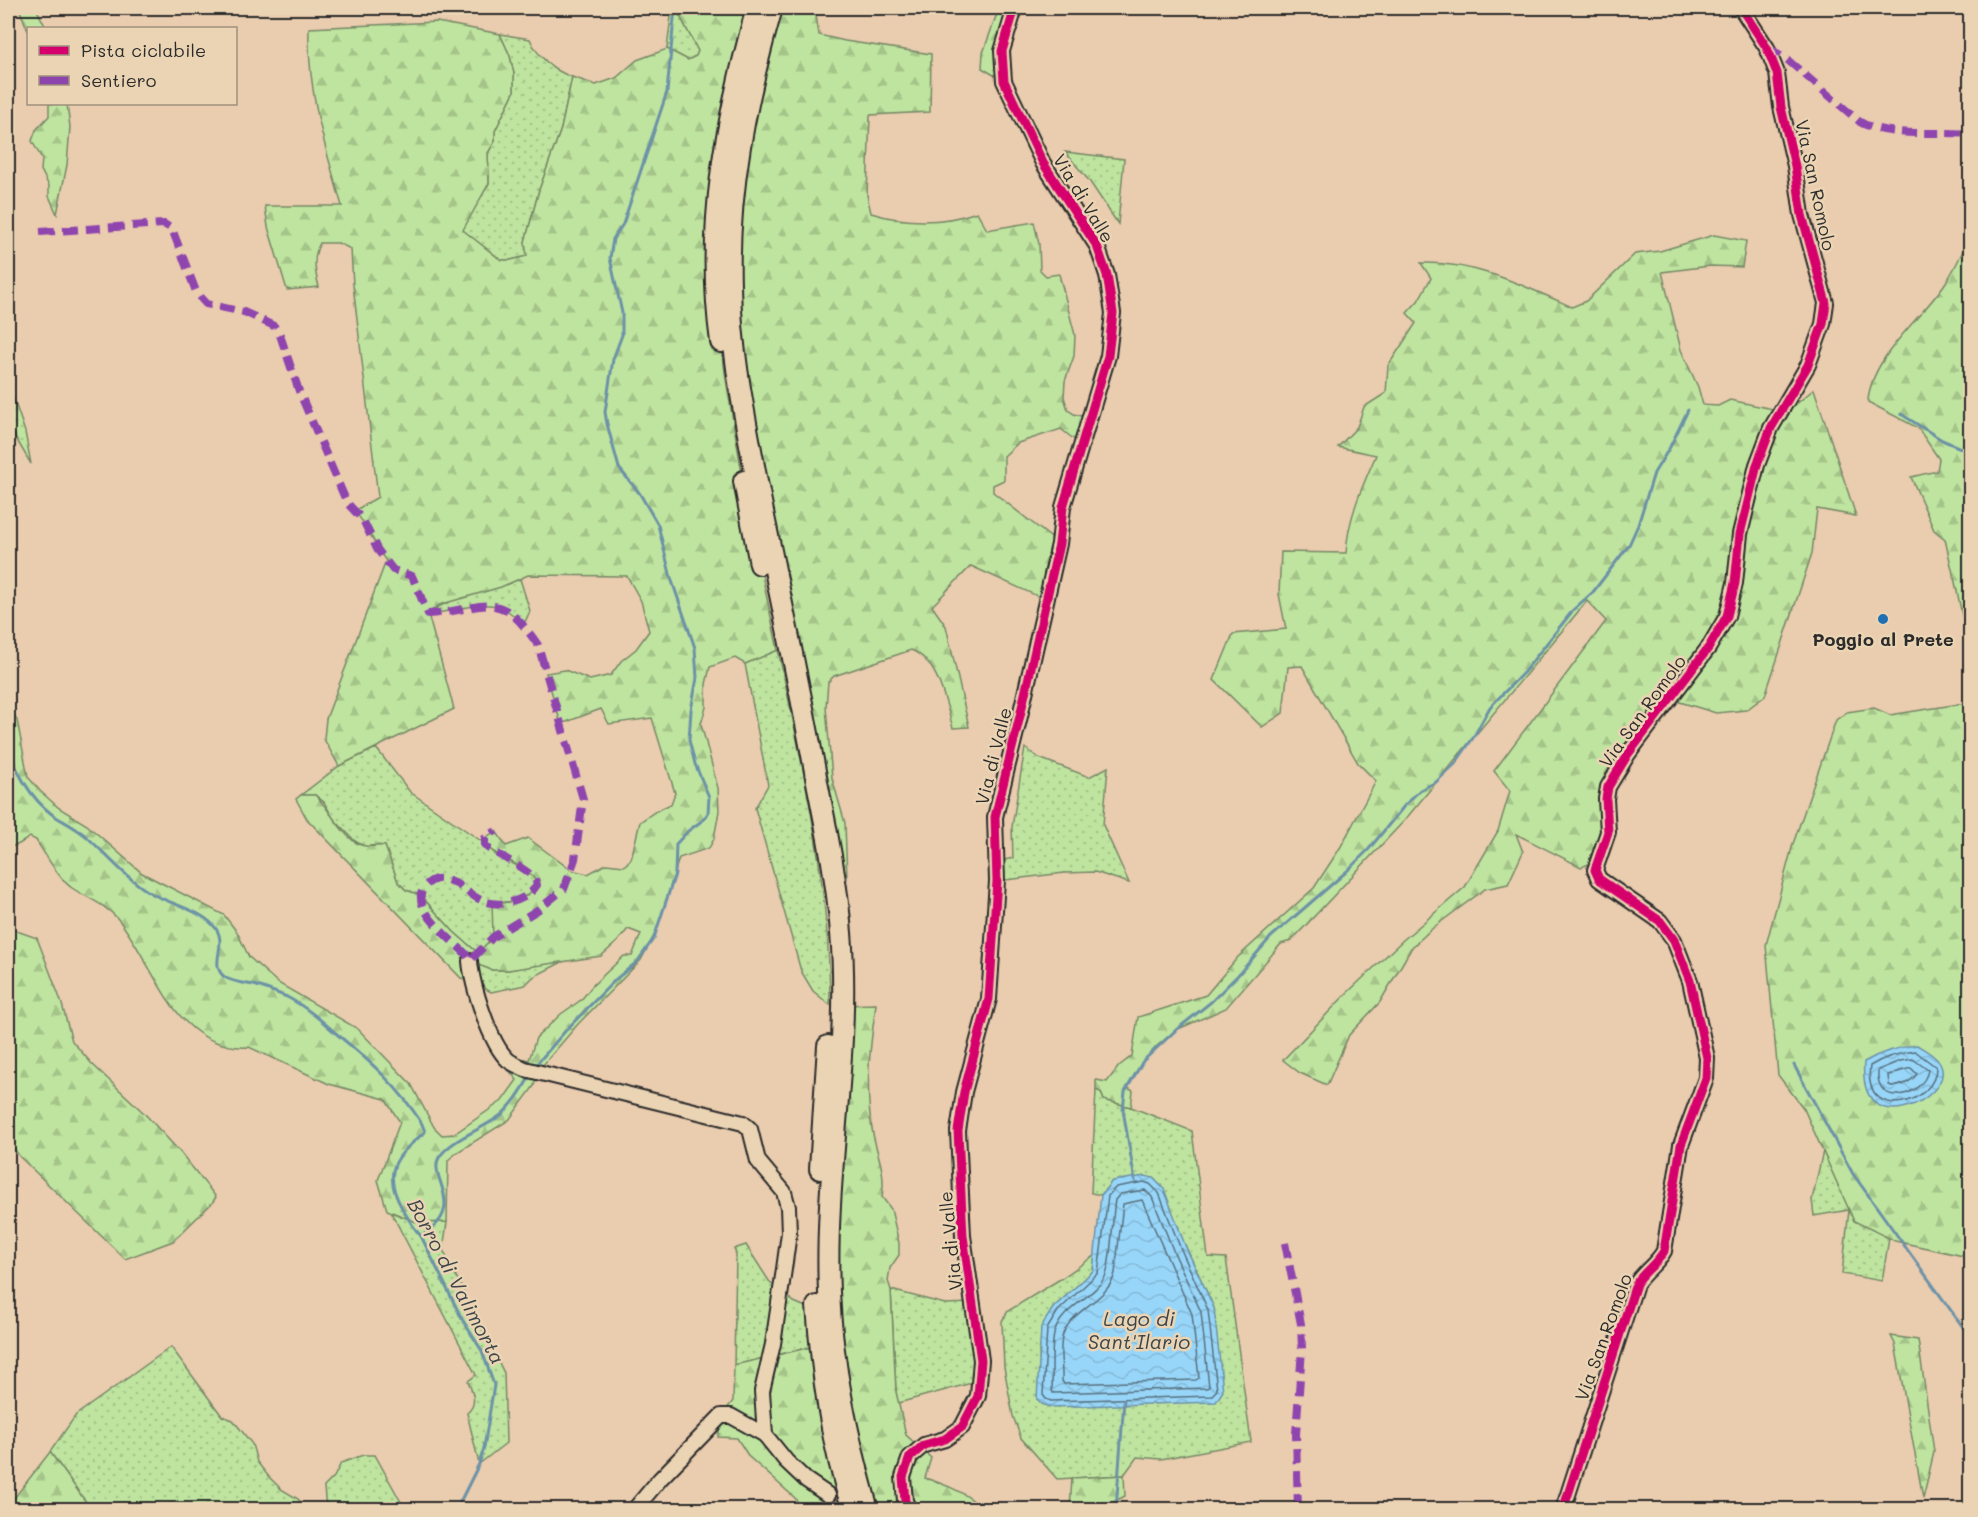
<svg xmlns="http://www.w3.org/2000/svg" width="1978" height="1517" font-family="Mali,sans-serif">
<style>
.grass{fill:url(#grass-dots);stroke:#758865;stroke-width:1.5}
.forest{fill:url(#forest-firs);stroke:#758865;stroke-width:1.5}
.water{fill:url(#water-waves);stroke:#6c92a7;stroke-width:1.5}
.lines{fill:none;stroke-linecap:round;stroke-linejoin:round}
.shore{stroke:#576f7d;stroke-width:1.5}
.stream{stroke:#6c92a7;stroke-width:3}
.minor-tunnel{stroke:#c4ac95;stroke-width:14;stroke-dasharray:14 7;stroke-linecap:butt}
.minor-casing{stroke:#2b2b2b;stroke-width:18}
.highway-casing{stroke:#2b2b2b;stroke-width:24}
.minor{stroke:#ebd4b3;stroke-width:14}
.highway{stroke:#ebd4b3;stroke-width:20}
.quiet{stroke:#8e44ad;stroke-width:8;stroke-dasharray:15 8;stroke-linecap:butt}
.cycleway-casing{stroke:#ebd4b3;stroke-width:13}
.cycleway{stroke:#d6006c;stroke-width:9}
.poi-dot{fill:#1f6fb2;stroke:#ebd4b3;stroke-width:2}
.labels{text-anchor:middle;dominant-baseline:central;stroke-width:5;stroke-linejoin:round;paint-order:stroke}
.street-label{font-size:18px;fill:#2b2b2b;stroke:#ebd4b3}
.poi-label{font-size:18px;font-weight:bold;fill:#2b2b2b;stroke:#ebd4b3}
.water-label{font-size:20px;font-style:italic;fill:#3b454a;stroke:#ebd4b3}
</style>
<defs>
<pattern id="grass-dots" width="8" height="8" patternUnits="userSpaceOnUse" patternTransform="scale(1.5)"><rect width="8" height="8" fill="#bfe49f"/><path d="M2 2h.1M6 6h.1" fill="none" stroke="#a4c489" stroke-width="1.8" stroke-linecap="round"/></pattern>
<pattern id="forest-firs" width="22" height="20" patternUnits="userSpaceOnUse" patternTransform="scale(1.5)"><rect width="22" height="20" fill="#bfe49f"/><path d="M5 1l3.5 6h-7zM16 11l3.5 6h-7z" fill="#a4c489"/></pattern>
<pattern id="water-waves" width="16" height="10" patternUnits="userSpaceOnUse" patternTransform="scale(1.5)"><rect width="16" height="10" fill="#98d6f9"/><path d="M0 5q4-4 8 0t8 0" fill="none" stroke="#83b8d6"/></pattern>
</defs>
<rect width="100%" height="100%" fill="#eaccaf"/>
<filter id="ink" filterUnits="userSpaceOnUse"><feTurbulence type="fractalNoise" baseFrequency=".0167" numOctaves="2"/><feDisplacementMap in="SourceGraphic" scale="12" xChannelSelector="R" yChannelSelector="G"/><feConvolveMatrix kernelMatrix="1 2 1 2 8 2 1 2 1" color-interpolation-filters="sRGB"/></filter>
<g filter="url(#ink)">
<g class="grass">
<polygon points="672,8 676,8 698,51 696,56 688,60 667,49"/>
<path d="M500,34L530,39C537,56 554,71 572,77L561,129L539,190L525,242L528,256L511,260H501L462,230L489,183L488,153L495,141V131L514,92V74L510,56Z"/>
<polygon points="1065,152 1124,159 1118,224 1090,182"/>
<polygon points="8,382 25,432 31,464 11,430 8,415"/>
<path d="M520,579L530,611L524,624C518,619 511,613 505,609C487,598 449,613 428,614C452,595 491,591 520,579Z"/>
<path d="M778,650C803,766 830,885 830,1005L813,991L801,971L755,808L768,785L745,664Z"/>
<polygon points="376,748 410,792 484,843 495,854 532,874 537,885 532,893 515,901 498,903 493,937 478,953 454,932 420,895 406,890 398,882 385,846 376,845 365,847 355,841 333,818 324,802 315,795 301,795 339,766"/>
<polygon points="1025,748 1039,758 1089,777 1108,767 1103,825 1129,883 1095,872 1064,873 997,881 996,862 1013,858 1012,827"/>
<polygon points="566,960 533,977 525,985 491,992 473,982 470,961 492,970 508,970"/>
<polygon points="1096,1090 1101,1092 1104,1100 1131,1107 1192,1131 1208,1257 1226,1258 1251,1442 1161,1459 1137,1457 1124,1475 1057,1479 1021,1438 1013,1416 1004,1367 1002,1321 1008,1311 1062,1278 1095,1255 1093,1271 1053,1308 1039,1350 1040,1371 1037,1399 1214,1308 1185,1245 1112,1181 1101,1195 1091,1193"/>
<polygon points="1823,1151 1854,1220 1889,1238 1882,1281 1842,1274 1849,1210 1814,1216 1812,1200"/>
<path d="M391,1212L419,1223L447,1222L443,1250L504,1373L506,1443L479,1464L467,1413C478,1404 473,1393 468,1381L476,1375Z"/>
<polygon points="746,1245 769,1281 794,1302 818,1312 820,1345 734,1365 736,1254 734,1249"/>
<polygon points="891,1290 945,1304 973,1303 979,1381 898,1403 896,1392"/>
<polygon points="171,1347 222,1416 233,1420 252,1444 257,1462 269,1477 281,1489 298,1499 307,1509 91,1509 50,1452 76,1415"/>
<polygon points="363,1455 375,1455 401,1502 382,1509 326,1509 324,1487 334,1477 341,1463"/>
</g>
<g class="forest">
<polygon points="19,8 36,8 46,28 28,28 28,31"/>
<path d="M676,8H757L716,302L726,380L749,514L778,650L745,664L735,658L710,667L706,684V707L701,724L718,788L719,811L714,839L709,848L679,858L657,930L641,960L578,1024L537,1072L534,1086L509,1120L459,1151L448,1160L447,1222L419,1223L387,1210L378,1180L400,1122L385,1099L329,1084L249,1047C174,1051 157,967 118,919C105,904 87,898 72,888C59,879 45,854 36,840L30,837L19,844L8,848V707L17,720L28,777L40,791L59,808L87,825L142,873L224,915L237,932L249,957L278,983L358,1029L411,1084L434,1127L442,1135L454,1134L502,1101L517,1080L502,1062L509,1052L519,1058L529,1060L536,1038L561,1014L581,1000L593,985L624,956H632L641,934L628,929L617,942L601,956L508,970H492L470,962L473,982L461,978L307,819L296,799L301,795H315C329,807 346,845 366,846C372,847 379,845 385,846L398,882L406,890L420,895L454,932L478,953L493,937L492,902C509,905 528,899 537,885C536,871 497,856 485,846V838L496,831L506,846L528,838L571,870L588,874L606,864L624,866L631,859L640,822L656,811L671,804L675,793L652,718L609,724L601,709L561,724L546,673L565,670L590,680L611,675L621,661L636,649L649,631L641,601L627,576L528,575L501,587L439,605L428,614L454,709L339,766L324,739L326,719L386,561C374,545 368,525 354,511L378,497L353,285L351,249L338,243H320C312,257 315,272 319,287L287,290L268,227L265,206H342C325,147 307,90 309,28L437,22L500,34L510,56L514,74V92L495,131V141L488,153L489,183L463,230L501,260H511L527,256L525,242L539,190L561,129L572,77L596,85L616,78L637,60L667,49L688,60L696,56L698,51Z"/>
<path d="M772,8H815L819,35L845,41L931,54L930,112L870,115L867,195L871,213C907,224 942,224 977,212L987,230L1034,222L1039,244L1040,270L1046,276L1059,274L1075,335L1074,356L1065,381L1064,397L1068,410L1074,414L1089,418L1081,445L1061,429L1018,443L1004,456V480L993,485V492L1059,544L1046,600L971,566L932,606L946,626L969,727L953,728C945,701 939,661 911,650L834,676L828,682L826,707L832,778L845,823L847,879L836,888L730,295L764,36Z"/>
<polygon points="999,8 1015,8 1004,81 982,68 983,53"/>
<polygon points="49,104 67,104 70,127 67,165 57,214 49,196 49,186 41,170 42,159 32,141 36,130 49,116"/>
<path d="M1714,235L1746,241L1742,267L1710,266L1662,272L1681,350L1698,387L1703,405L1718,406L1730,400L1787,412L1814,389L1856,516L1817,509L1812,553L1765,696L1746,710L1716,713L1670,699L1608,787L1598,861L1581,867L1516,834L1523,852L1508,884L1485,889L1434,927L1412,947L1380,1002L1349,1035L1327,1085L1300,1073L1283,1060L1347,993L1403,940L1465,887L1498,831L1510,791L1494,771L1606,621L1587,601L1404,821L1291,941L1281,944L1226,1008L1176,1030L1157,1046L1143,1061L1128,1088L1133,1091L1131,1107L1104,1100L1101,1092L1096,1090V1080L1107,1082L1119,1066L1132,1056L1138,1017L1206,995L1238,957L1314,888L1340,848L1376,781L1358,763L1302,666L1288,667L1283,713L1262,727L1214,680L1233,634L1286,629L1279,594L1281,552L1346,553C1348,518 1362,487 1376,455L1338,447L1357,427L1364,407L1386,393L1388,366L1416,323L1407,313L1418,301L1431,278L1421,263C1473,261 1525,286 1572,307L1586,301L1635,254L1660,251Z"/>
<path d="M1970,237V1278L1963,1256L1895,1241L1854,1221L1804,1109L1778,1075L1766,945L1793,844L1836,720L1847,712L1874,708L1890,715L1966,703C1974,648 1957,593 1945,539L1934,530L1911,477L1937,471L1939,459L1918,428L1868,402C1870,357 1923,318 1946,282C1956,268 1962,251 1970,237Z"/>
<polygon points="8,928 37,938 61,1001 72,1041 92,1064 144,1113 180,1152 216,1197 212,1203 173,1241 125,1259 20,1157 12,1146 8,1145"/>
<path d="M876,1004C870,1047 864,1091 873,1134C878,1158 886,1172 882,1197L891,1209L899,1243V1255L890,1268L888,1281L891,1290L896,1392L906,1435L931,1458L925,1478C947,1485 967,1493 983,1509H868L834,1341L842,1005Z"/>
<polygon points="1891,1336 1918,1340 1934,1452 1923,1498 1895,1344"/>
<polygon points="820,1345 853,1509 802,1509 795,1498 749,1457 737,1438 718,1437 721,1416 733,1401 734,1365"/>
<polygon points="50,1452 91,1509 8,1509 8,1506"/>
<polygon points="1124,1475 1125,1496 1100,1509 1070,1509 1072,1478"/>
</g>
<g class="water">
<path d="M1917,1045C1925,1050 1938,1057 1941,1066C1954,1098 1857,1146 1864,1062C1881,1052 1897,1047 1917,1045Z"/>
<polygon points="1145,1176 1153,1178 1164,1189 1185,1245 1214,1308 1223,1391 1216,1402 1050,1407 1042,1404 1037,1399 1041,1327 1053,1308 1093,1271 1101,1195 1112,1181"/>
</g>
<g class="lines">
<g class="shore">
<path d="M1915,1051L1936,1067C1937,1105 1862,1124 1870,1066C1884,1057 1899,1053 1915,1051Z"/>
<path d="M1913,1059L1928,1070C1924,1096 1875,1110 1878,1070L1900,1061Z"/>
<path d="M1911,1068L1917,1074C1911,1082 1898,1089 1889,1085L1888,1075Z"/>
<polygon points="1144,1182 1150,1184 1159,1193 1180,1247 1208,1310 1217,1390 1211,1396 1051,1401 1046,1399 1043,1395 1047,1329 1058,1311 1098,1273 1108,1196 1116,1187"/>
<path d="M1145,1190L1152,1197L1173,1250L1201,1312L1209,1387L1206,1388L1053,1393L1052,1390C1053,1374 1050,1344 1055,1331C1063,1307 1094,1297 1105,1277C1112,1264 1112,1217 1115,1200L1120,1194Z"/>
<path d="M1142,1200L1192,1314L1199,1378L1196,1380L1064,1384L1062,1381C1063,1366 1058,1348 1063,1334C1073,1308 1109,1300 1115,1273L1123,1204Z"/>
</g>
<g class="stream">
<polyline points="1901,414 1942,440 1970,452"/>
<path d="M8,743C14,769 30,798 53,815C64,822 77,828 87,837C108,856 125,877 149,892C168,904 197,908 213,925C231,943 206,965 226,978C236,983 246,983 257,986C267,989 277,993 287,997C306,1007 322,1021 338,1035C370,1061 400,1088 422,1124L425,1132C396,1156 381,1171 402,1208C408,1218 413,1228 421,1236L462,1319L482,1351L494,1385L484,1448L479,1464L456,1510"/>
<polyline points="8,765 14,763"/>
<polyline points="1794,1065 1853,1174 1970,1337"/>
<polyline points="535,1066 567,1029 616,979 637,962 654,938 675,874 676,844 688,831 703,820 708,813 709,797 695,764 689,740 691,710 697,678 695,648 671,578 658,525 640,494 619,468 607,424 605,412 613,359 622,335 622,313 610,258 613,239 623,224 667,92 675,8"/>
<polyline points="1135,1181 1123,1110 1125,1092 1143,1061 1176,1030 1211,1002 1238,975 1271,937 1346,872 1369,849 1405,805 1420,790 1436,782 1455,764 1473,738 1490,707 1524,672 1574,609 1593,592 1629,545 1638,525 1654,473 1670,447 1688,410"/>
<path d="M421,1236C471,1207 425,1176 440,1156C455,1137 482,1130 501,1115C514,1104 523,1089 531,1074"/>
<polyline points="8,1509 8,1510"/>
<polyline points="1116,1510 1124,1400"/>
</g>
<polyline class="minor-tunnel" points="828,1495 845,1510"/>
<defs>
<g id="minor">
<path d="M470,961C472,985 490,1044 508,1060C513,1064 519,1066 525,1069L743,1123L750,1129L758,1161L784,1192L788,1207L789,1233L784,1269L773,1344L762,1391L765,1435L786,1461L806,1480L828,1495"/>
<polyline points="634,1510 660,1479 721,1416 731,1416 765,1435"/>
<polyline points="909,1510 905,1501 903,1477 910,1457 924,1445 945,1439 962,1427 978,1396 981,1360 963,1236 958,1131 964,1092 989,999 997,881 995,817 1020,716 1059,544 1063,507 1108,356 1113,313 1107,275 1097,246 1043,163 1004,81 1002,51 1015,8"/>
<path d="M1563,1510L1636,1284C1644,1271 1657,1264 1664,1251L1681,1145L1706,1078L1707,1058L1690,981L1674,940L1660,921L1599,879L1595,870L1608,832L1606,799L1608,787L1628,754L1709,647L1727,616L1735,583L1740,534L1757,465L1771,428L1808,365L1823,324L1826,303L1802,215L1795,166L1781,107L1777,73L1767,48L1741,8"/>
</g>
<g id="highway">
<path d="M772,8C746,99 727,191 730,286C731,352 745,417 757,482C777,582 799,682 817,782C827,832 837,882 841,933C851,1053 824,1172 829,1292C832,1366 848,1438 868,1510"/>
<path d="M721,342C705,225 726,120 757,8"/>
<polyline points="744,481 760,564"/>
<polyline points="820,1169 828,1046"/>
<path d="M817,1306C822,1375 831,1444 853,1510"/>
</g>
</defs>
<use href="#minor" class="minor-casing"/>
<use href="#highway" class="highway-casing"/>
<use href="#minor" class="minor"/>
<use href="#highway" class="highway"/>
<g class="quiet">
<path d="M1768,48L1784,57L1860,122C1887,138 1939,131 1970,134"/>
<path d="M40,232L164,224L172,229L197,294L206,304L244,312L274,326L280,335L299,391L347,503L363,520L377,549L393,570L412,576L428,614C487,610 497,585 538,645L583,799L575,859L564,889L539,909L493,937L470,961L466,954C452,940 411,909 423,889C426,884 431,880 437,879C455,877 468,895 483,901C501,908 527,901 537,885C536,871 497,856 485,846V838L496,831"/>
<polyline points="1285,1243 1301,1324 1302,1349 1296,1434 1298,1510"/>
</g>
<defs>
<g id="cycleway">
<polyline points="909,1510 905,1501 903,1477 910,1457 924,1445 945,1439 962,1427 978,1396 981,1360 963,1236 958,1131 964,1092 989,999 997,881 995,817 1020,716 1059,544 1063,507 1108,356 1113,313 1107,275 1097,246 1043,163 1004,81 1002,51 1015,8"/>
<path d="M1563,1510L1636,1284C1644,1271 1657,1264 1664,1251L1681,1145L1706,1078L1707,1058L1690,981L1674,940L1660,921L1599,879L1595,870L1608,832L1606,799L1608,787L1628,754L1709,647L1727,616L1735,583L1740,534L1757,465L1771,428L1808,365L1823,324L1826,303L1802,215L1795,166L1781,107L1777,73L1767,48L1741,8"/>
</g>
</defs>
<use href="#cycleway" class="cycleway-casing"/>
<use href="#cycleway" class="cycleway"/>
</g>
</g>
<circle class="poi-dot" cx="1883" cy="619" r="6"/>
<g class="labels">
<g class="street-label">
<text transform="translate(1816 185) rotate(78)">Via San Romolo</text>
<text transform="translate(1084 198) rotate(59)">Via di Valle</text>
<text transform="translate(1642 711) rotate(-54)">Via San Romolo</text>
<text transform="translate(993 756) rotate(-76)">Via di Valle</text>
<text transform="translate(950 1241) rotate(-96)">Via di Valle</text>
<text transform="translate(1603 1337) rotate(-70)">Via San Romolo</text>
</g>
<g class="poi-label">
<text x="1883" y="639">Poggio al Prete</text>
</g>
<g class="water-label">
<text transform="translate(457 1281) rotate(62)">Borro di Valimorta</text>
<text x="1139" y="1318">Lago di<tspan x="1139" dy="23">Sant'Ilario</tspan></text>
</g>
</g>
<rect width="1978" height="1517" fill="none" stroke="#ebd4b3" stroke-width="30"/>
<rect x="15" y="15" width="1948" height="1487" fill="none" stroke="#2b2b2b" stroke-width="2" filter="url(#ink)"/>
<rect x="27" y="27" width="210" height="78" fill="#ebd4b3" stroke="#9e907d" stroke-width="1.5"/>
<rect x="39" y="46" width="30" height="9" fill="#d6006c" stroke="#9e907d" stroke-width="1.5"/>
<text x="81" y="57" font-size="18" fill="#2b2b2b">Pista ciclabile</text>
<rect x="39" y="76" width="30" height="9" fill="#8e44ad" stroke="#9e907d" stroke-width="1.5"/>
<text x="81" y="87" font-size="18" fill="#2b2b2b">Sentiero</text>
</svg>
